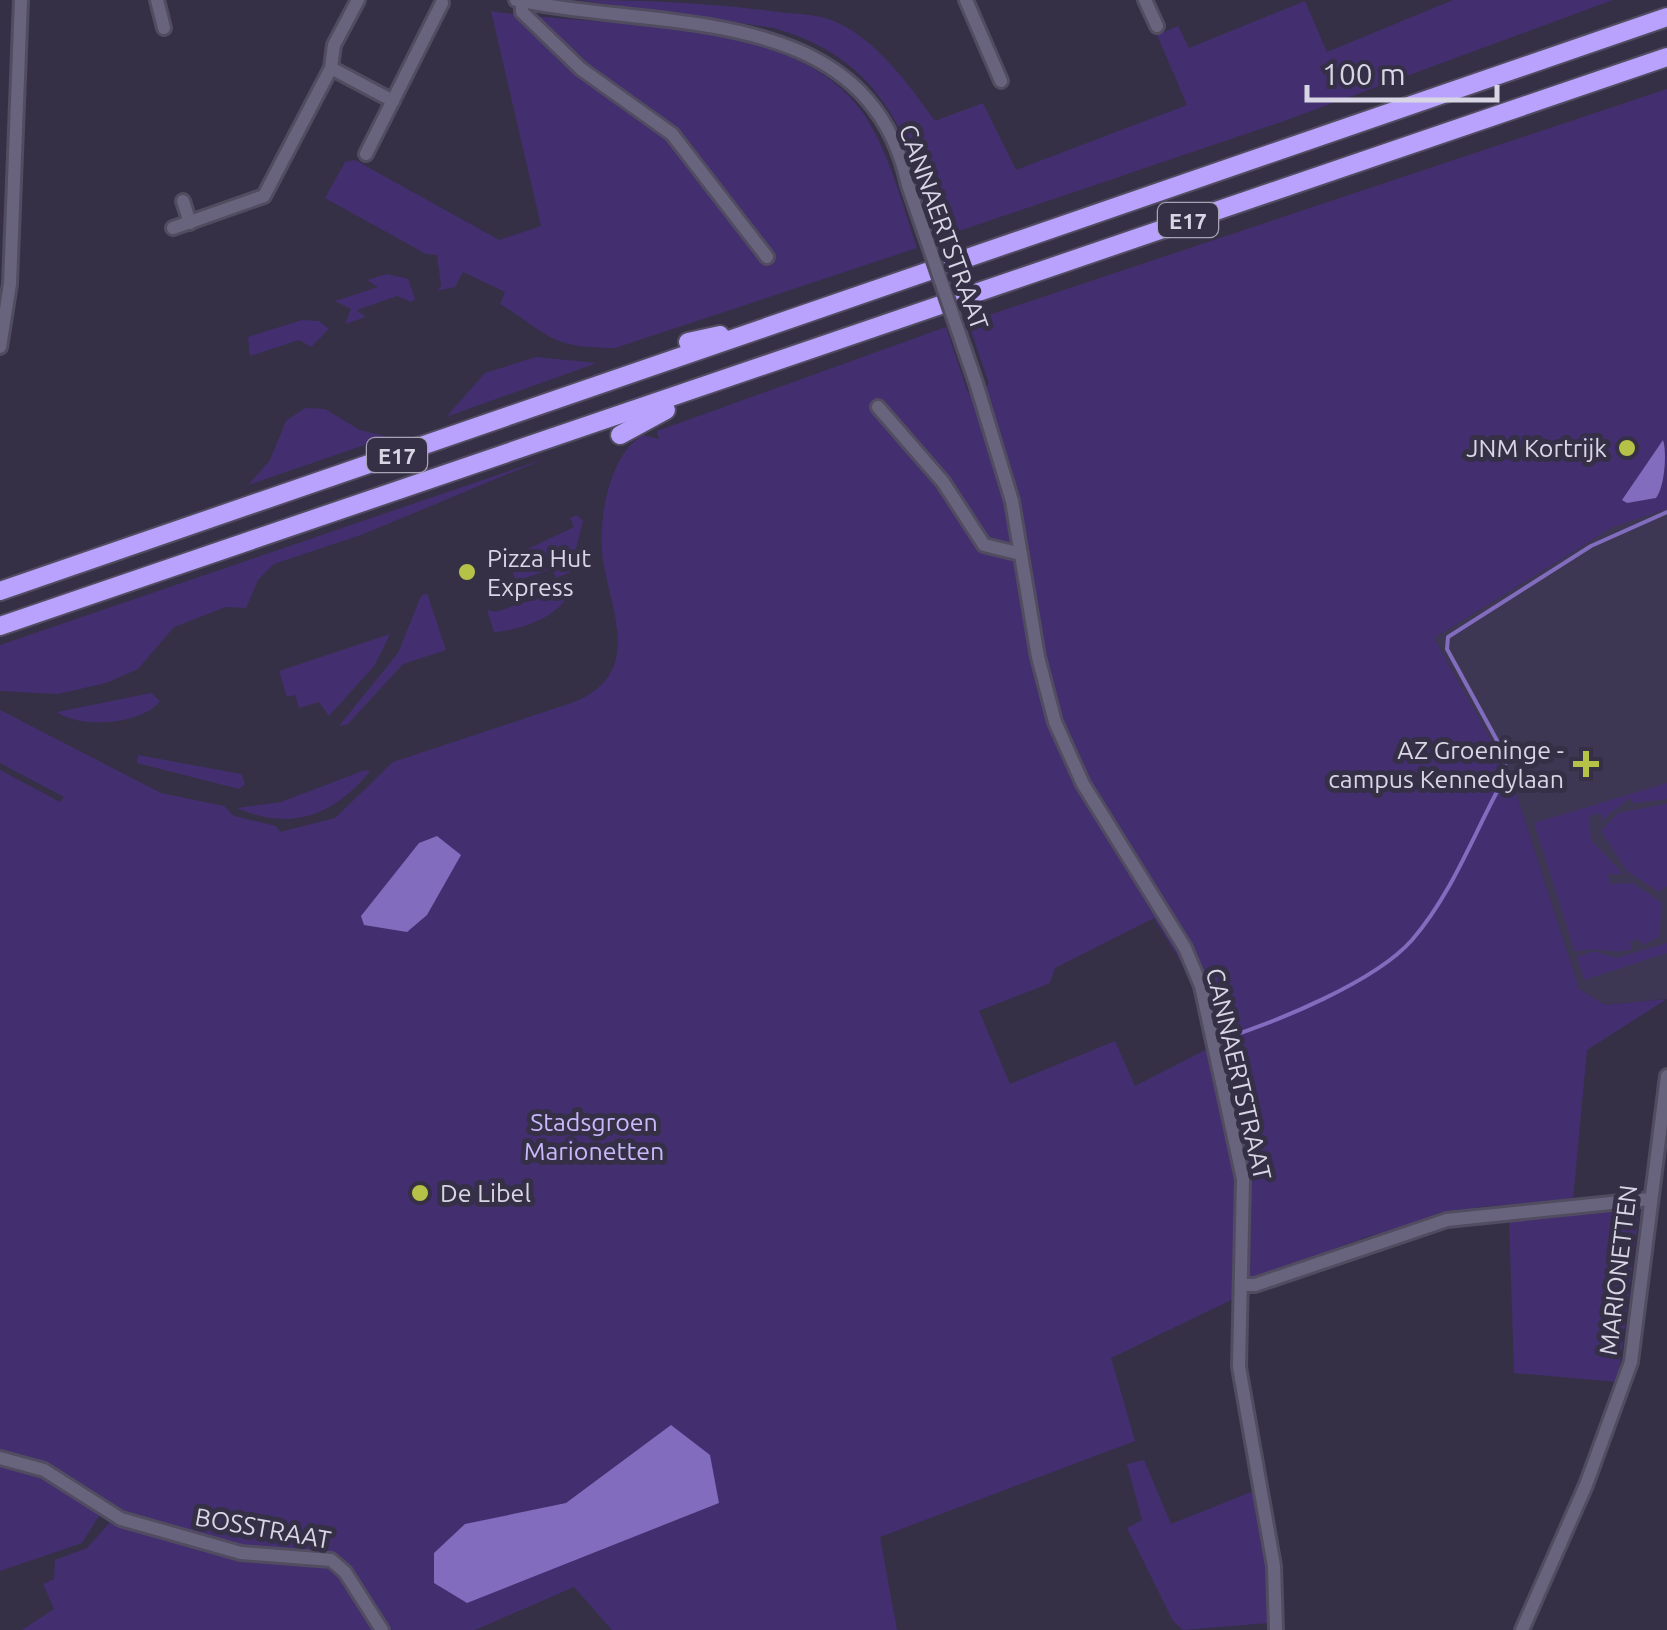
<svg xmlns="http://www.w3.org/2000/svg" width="1667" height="1630" font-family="Ubuntu,sans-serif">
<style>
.built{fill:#3d3753}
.green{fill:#432f6f;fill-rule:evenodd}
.water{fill:#816cbe}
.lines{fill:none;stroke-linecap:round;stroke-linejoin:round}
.stream{stroke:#816cbe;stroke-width:4}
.minor-casing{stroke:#514c60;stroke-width:18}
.highway-casing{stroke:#514c60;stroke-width:22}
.minor{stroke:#69647d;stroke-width:12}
.highway{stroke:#b8a2fd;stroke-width:18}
.minor-bridge-casing{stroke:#514c60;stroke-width:18;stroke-linecap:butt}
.minor-bridge{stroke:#69647d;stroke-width:12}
.poi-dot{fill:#b6c148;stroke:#353046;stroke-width:4}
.labels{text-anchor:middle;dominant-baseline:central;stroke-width:10;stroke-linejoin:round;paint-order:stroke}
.shield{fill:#353046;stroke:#a7a4b5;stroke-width:2.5}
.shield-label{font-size:22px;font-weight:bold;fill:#d8d5e4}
.street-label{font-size:25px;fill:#d8d5e4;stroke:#353046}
.poi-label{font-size:25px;fill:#d8d5e4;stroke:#353046;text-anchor:end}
.park-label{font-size:25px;fill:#c7b9fb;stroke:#353046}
</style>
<rect width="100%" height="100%" fill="#353046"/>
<polygon class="built" points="1667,506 1667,999 1605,1005 1579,989 1510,774 1434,638 1613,527"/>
<g class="green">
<path d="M579,0C647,0 711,3 778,12C795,14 816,14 831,20C873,35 910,86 935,121L983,103L1016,170L1187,105L1157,35L1178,26L1189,48L1305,1L1327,52L1453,0H1613L1284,121L941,237C908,137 885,60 774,28Z"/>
<path d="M491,11C600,29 793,12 863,113C889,151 902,204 917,248L615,348C549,348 550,335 500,304L505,292L463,272L455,287L437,291L441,286L437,255L426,254L325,198L345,162L355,160L499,240L541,226Z"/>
<path d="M1667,89V509L1613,527L1434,638L1510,774L1579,989L1605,1005L1667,999L1587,1050L1573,1199L1480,1207L1366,1237L1280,1269L1229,1301L1111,1358L1135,1441L880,1537L897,1630H612L574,1587L475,1630H22L54,1609L43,1584L54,1579L55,1560L87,1548L111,1521L99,1516L82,1543L0,1571V770L60,802L64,797L0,763V710L161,793L224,806L234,816L276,826L280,832L335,818L393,762L577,701C643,671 611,612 603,560C597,522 609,454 643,435L659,439L657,431L946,327L968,393L989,384L968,322ZM1154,918L1189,975L1209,1048L1135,1086L1115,1041L1010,1084L979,1011L1050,983L1055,968Z"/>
<polygon points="387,274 408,279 415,299 411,302 397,296 357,310 366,317 345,324 351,309 335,301 378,287 367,280"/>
<polygon points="302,320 319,321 329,329 311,347 299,340 250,356 248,337"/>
<polygon points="536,357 597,363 446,417 485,373"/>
<polygon points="305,408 325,409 360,430 388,437 248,485 270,460 286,421"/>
<polygon points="544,459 361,535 274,564 258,580 246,608 226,607 174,627 138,669 106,683 58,694 0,691 0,645"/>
<polygon points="577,515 583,521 570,572 556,578 552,569 516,581 512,570 520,567 517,554 574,527 570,518"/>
<path d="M572,587C563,616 522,630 494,632L487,610L495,612Z"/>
<polygon points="427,593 446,650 403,664 348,724 339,726 398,653 421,596"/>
<polygon points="390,634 375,665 329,716 319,702 299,708 295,695 287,697 279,671"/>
<path d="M151,693L160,701C142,725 79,729 57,712Z"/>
<polygon points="138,755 241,774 245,784 239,789 137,763"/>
<path d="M365,770L370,771C335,815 291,832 237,808L281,802Z"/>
<path d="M1667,783V799L1634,803L1629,798L1596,825L1602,819L1600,813L1589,816L1591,840L1623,874H1608L1610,884L1633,883L1662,903L1659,937L1642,945L1640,939L1630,942L1632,949C1611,956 1597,945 1575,952L1534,823Z"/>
<polygon points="1667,804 1667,886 1659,892 1627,871 1601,831 1618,813"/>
<polygon points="1667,943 1667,953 1584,980 1577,957 1594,951 1616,958"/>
<polygon points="1640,1206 1618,1382 1514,1373 1509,1217"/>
<polygon points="1144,1460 1171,1524 1256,1490 1267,1548 1271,1616 1268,1623 1183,1630 1173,1621 1127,1528 1142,1520 1127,1464"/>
</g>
<g class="water">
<path d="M1663,440C1667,452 1665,486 1656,498L1627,503L1622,500Z"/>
<polygon points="437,836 461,855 427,915 407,932 364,925 361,916 419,843"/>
<polygon points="671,1425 710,1455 719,1503 467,1603 434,1583 434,1553 465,1524 566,1503"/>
</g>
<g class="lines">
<g class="stream">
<polyline points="1505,773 1505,755 1447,649 1448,637 1591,546 1667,512"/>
<path d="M1222,1039C1276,1022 1375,982 1412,940C1451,895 1472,838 1500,786"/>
</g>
<defs>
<g id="minor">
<polyline points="157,0 164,28"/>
<polyline points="358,0 334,45 331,68 393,101"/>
<path d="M516,0C659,31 868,0 908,185"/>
<polyline points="966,0 1001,81"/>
<polyline points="1145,0 1157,26"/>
<polyline points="522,1 522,12 581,69 672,134 767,257"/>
<polyline points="366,154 442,3"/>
<polyline points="183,201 190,223"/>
<polyline points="173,228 264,196 331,68"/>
<polyline points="0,347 10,284 21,0"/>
<polyline points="976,383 1012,501 1038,657 1055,722 1083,784 1185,948 1201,986 1243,1179 1239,1367 1274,1566 1276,1630"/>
<polyline points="878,407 943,482 984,545 1021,554"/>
<polyline points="1241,1285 1255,1285 1447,1220 1650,1199"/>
<polyline points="0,1458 44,1470 121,1519 241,1553 331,1560 345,1572 382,1630"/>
<polyline points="1522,1630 1586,1485 1631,1362 1667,1076"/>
</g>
<g id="highway">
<polyline points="688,342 720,335"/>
<polyline points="620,435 666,410"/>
<polyline points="0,591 1667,17"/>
<polyline points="0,626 1667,57"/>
</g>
</defs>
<use href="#minor" class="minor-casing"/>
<use href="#highway" class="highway-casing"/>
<use href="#minor" class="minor"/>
<use href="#highway" class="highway"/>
<defs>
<polyline id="minor-bridge" points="908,185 976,383"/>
</defs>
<use href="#minor-bridge" class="minor-bridge-casing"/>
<use href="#minor-bridge" class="minor-bridge"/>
</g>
<g class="poi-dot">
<circle cx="1627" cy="448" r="10"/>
<circle cx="467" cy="572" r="10"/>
<path d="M1581 749h10v10h10v10h-10v10h-10v-10h-10v-10h10z"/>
<circle cx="420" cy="1193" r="10"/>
</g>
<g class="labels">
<g class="shield">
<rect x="1158" y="203" width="60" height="34" rx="8"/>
<rect x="367" y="438" width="60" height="34" rx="8"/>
</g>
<g class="shield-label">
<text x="1188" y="220">E17</text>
<text x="397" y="455">E17</text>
</g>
<g class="street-label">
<text transform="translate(944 227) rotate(70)">CANNAERTSTRAAT</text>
<text transform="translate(1239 1074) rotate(77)">CANNAERTSTRAAT</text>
<text transform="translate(1618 1270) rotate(-83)">MARIONETTEN</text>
<text transform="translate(263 1528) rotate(10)">BOSSTRAAT</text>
</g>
<g class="poi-label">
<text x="1607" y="448">JNM Kortrijk</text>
<text x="487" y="558" text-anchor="start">Pizza Hut<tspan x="487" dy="29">Express</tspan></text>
<text x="1564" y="750">AZ Groeninge -<tspan x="1564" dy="29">campus Kennedylaan</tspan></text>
<text x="440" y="1193" text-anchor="start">De Libel</text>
</g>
<g class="park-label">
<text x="594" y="1122">Stadsgroen<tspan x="594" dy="29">Marionetten</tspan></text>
</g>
</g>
<path d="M1307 85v15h190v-15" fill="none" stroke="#d8d5e4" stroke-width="5"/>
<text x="1322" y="85" font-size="30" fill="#d8d5e4" stroke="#353046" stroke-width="8" paint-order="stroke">100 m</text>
</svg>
